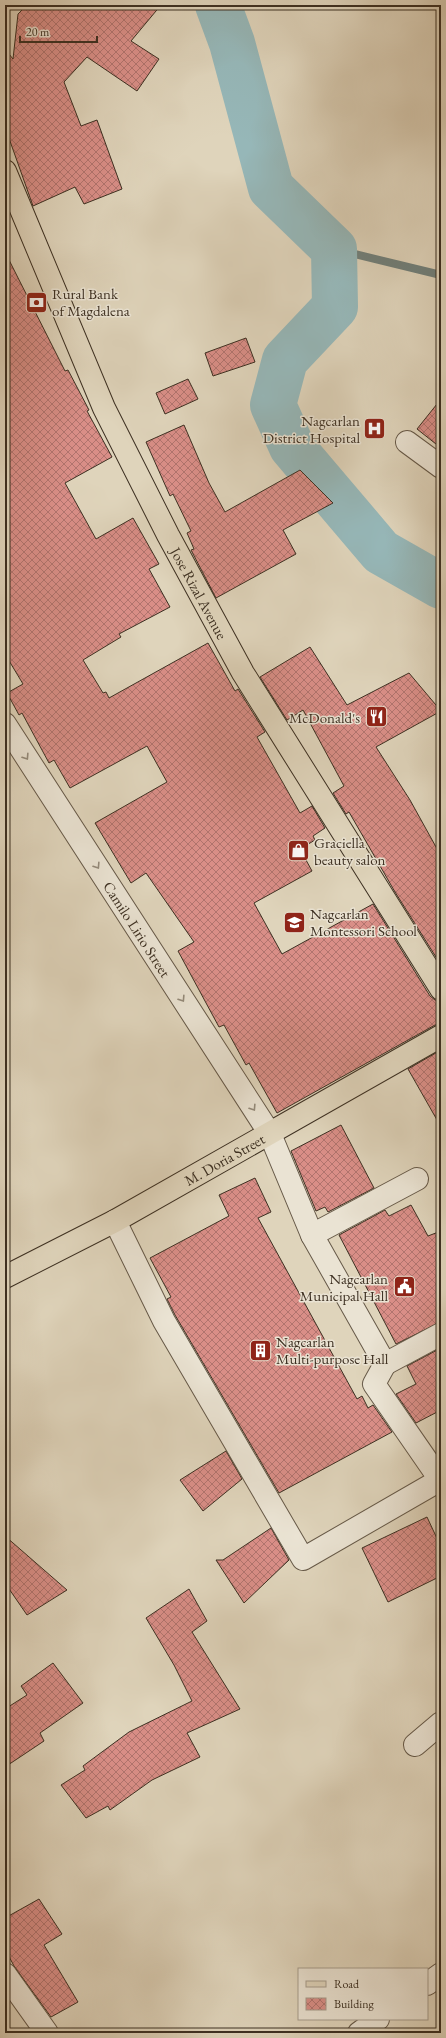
<svg xmlns="http://www.w3.org/2000/svg" width="446" height="2038" font-family="'EB Garamond',serif">
<style>
.lines{fill:none;stroke-linecap:round;stroke-linejoin:round}
.stream{stroke:#72817c;stroke-width:8}
.river{stroke:#96b7b8;stroke-width:46}
.building{fill:url(#building-cross-hatch);stroke:#3d3022}
.minor-casing{stroke:#665948;stroke-width:24}
.major-casing{stroke:#3d3022;stroke-width:24}
.minor{stroke:#eae3d3;stroke-width:22}
.major{stroke:#dfd4bb;stroke-width:22}
.oneway{stroke:#948a7a}
.labels{text-anchor:middle;dominant-baseline:central;stroke-width:3;stroke-linejoin:round;paint-order:stroke}
.poi-label{font-size:15px;fill:#3d3022;stroke:#eae3d3;text-anchor:start}
.street-label{font-size:15px;fill:#3d3022;stroke:#eae3d3}
</style>
<defs>
<pattern id="building-cross-hatch" width="8" height="8" patternUnits="userSpaceOnUse"><rect width="8" height="8" fill="#d98e87"/><path d="M0 0l8 8M0 8l8-8" fill="none" stroke="#b1746e"/></pattern>
</defs>
<rect width="100%" height="100%" fill="#dfd4bb"/>
<filter id="stains"><feTurbulence type="fractalNoise" baseFrequency=".005" numOctaves="4"/><feColorMatrix values="0 0 0 0 .2 0 0 0 0 .09 0 0 0 0 .02 0 0 0 .5 -.17"/></filter>
<radialGradient id="worn" r=".72"><stop offset=".6" stop-color="#630" stop-opacity="0"/><stop offset="1" stop-color="#630" stop-opacity=".3"/></radialGradient>
<g class="lines">
<polyline class="stream" points="334,249 441,275"/>
<polyline class="river" points="218,5 232,43 271,188 334,249 335,307 285,360 273,405 292,447 381,552 441,586"/>
</g>
<g class="building">
<polygon points="27,5 161,5 131,41 159,59 137,91 87,57 64,82 81,126 97,120 122,189 84,204 75,187 33,206 5,127 5,49 13,59 18,14"/>
<polygon points="5,252 65,371 68,370 89,410 87,411 112,457 65,483 96,539 133,518 159,564 149,569 170,607 119,634 121,637 83,660 103,693 106,692 109,698 208,643 235,691 238,689 265,732 257,737 300,813 312,806 325,828 313,836 315,840 300,849 312,871 254,903 282,954 373,904 430,996 435,1000 441,1001 441,1024 435,1025 277,1113 249,1063 246,1065 224,1025 219,1027 178,951 194,942 146,873 131,883 95,823 167,782 147,746 70,788 54,760 49,763 22,713 19,715 7,693 23,684 5,654"/>
<polygon points="246,338 255,362 213,376 205,353"/>
<polygon points="188,379 198,399 165,414 156,393"/>
<polygon points="441,399 441,448 417,429"/>
<polygon points="184,425 209,483 225,512 300,470 333,503 283,530 296,554 216,598 191,550 194,549 187,533 191,531 173,494 170,496 146,442"/>
<polygon points="310,647 347,705 409,673 441,711 376,747 410,800 441,856 441,965 395,892 349,812 346,814 333,793 344,786 303,710 287,720 260,677"/>
<polygon points="441,1050 441,1127 408,1069"/>
<polygon points="341,1125 374,1188 328,1212 325,1207 316,1211 291,1151"/>
<polygon points="255,1178 271,1212 258,1218 357,1399 362,1396 368,1408 373,1405 392,1432 279,1493 175,1315 167,1299 171,1297 150,1258 229,1216 219,1195"/>
<polygon points="411,1205 428,1236 441,1231 441,1322 396,1344 339,1235 385,1210 389,1216"/>
<polygon points="441,1348 441,1410 416,1423 396,1394 416,1384 407,1366"/>
<polygon points="226,1451 242,1479 203,1511 180,1480"/>
<polygon points="427,1517 441,1547 441,1576 388,1602 362,1548"/>
<polygon points="271,1528 289,1560 244,1603 216,1560 223,1560"/>
<polygon points="5,1536 67,1590 27,1615 5,1583"/>
<polygon points="189,1589 207,1621 192,1632 240,1709 187,1733 200,1757 152,1780 110,1810 108,1806 86,1818 61,1785 85,1770 83,1766 129,1732 192,1701 174,1665 146,1618"/>
<polygon points="53,1663 83,1703 40,1733 44,1741 5,1767 5,1709 27,1695 21,1686"/>
<polygon points="39,1899 62,1934 44,1945 78,2002 51,2017 14,1966 5,1949 5,1918"/>
</g>
<g class="lines">
<defs>
<g id="minor">
<polyline points="407,442 441,467"/>
<path id="s1" d="M5,724L270,1134L312,1235L385,1364L374,1384L441,1481"/>
<polyline points="115,1221 164,1321 303,1559 440,1480"/>
<polyline points="312,1235 417,1179"/>
<polyline points="385,1364 441,1334"/>
<polyline points="415,1745 441,1723"/>
<polyline points="5,1974 47,2033"/>
<polyline points="427,1984 441,1974"/>
<polyline points="359,2033 378,2019"/>
</g>
<g id="major">
<path id="s2" d="M5,171L104,408L168,535L243,673L441,989"/>
<path id="s3" d="M5,1277L115,1221L441,1036"/>
</g>
</defs>
<use href="#minor" class="minor-casing"/>
<use href="#major" class="major-casing"/>
<use href="#minor" class="minor"/>
<use href="#major" class="major"/>
</g>
<defs><path id="oneway-chevron" d="M-2-3.5L2.5 0L-2 3.5" fill="none" stroke-width="1.6" stroke-linecap="round" stroke-linejoin="round"/></defs>
<g class="oneway">
<use href="#oneway-chevron" transform="translate(26 757) rotate(57)"/>
<use href="#oneway-chevron" transform="translate(97 866) rotate(57)"/>
<use href="#oneway-chevron" transform="translate(182 999) rotate(57)"/>
<use href="#oneway-chevron" transform="translate(253 1108) rotate(57)"/>
</g>
<defs>
<symbol id="bank-square" viewBox="-11 -11 22 22"><rect x="-9" y="-9" width="18" height="18" rx="4" fill="#8f2418" stroke="#eae3d3"/><path d="M-6-4H6V4H-6ZM0-2.3a2.3 2.3 0 1 0 0 4.6a2.3 2.3 0 1 0 0-4.6Z" fill="#fff"/></symbol>
<symbol id="hospital-square" viewBox="-11 -11 22 22"><rect x="-9" y="-9" width="18" height="18" rx="4" fill="#8f2418" stroke="#eae3d3"/><path d="M-5-5h3v3.5h4V-5h3V5h-3V1.5h-4V5h-3Z" fill="#fff"/></symbol>
<symbol id="restaurant-square" viewBox="-11 -11 22 22"><rect x="-9" y="-9" width="18" height="18" rx="4" fill="#8f2418" stroke="#eae3d3"/><path d="M-5-6h1v4h1v-4h1v4h1v-4h1v5L-1.5 .5V6h-2V.5L-5-1ZM5-6V6H3V1.5H1.5Q1.5-4 5-6Z" fill="#fff"/></symbol>
<symbol id="shop-square" viewBox="-11 -11 22 22"><rect x="-9" y="-9" width="18" height="18" rx="4" fill="#8f2418" stroke="#eae3d3"/><path d="M-5-2.5h2.3a2.7 3.5 0 0 1 5.4 0H5L5.5 6h-11ZM-1.5-2.5h3a1.5 2.3 0 0 0-3 0Z" fill="#fff"/></symbol>
<symbol id="school-square" viewBox="-11 -11 22 22"><rect x="-9" y="-9" width="18" height="18" rx="4" fill="#8f2418" stroke="#eae3d3"/><path d="M0-5L7-2L0 1L-7-2ZM-4 1L0 2.5L4 1V4Q0 6-4 4Z" fill="#fff"/></symbol>
<symbol id="civic-square" viewBox="-11 -11 22 22"><rect x="-9" y="-9" width="18" height="18" rx="4" fill="#8f2418" stroke="#eae3d3"/><path d="M-.6-6.5H3V-4.5H.6V-3L4-1V1h2V6H-6V1h2V-1L-.6-3ZM-1.2 2.5V6h2.4V2.5Z" fill="#fff"/></symbol>
<symbol id="building-square" viewBox="-11 -11 22 22"><rect x="-9" y="-9" width="18" height="18" rx="4" fill="#8f2418" stroke="#eae3d3"/><path d="M-4-6H4V6H1V3H-1V6H-4ZM-2.5-4.3h1.7v1.8h-1.7ZM.8-4.3h1.7v1.8H.8ZM-2.5-1h1.7V.8h-1.7ZM.8-1h1.7V.8H.8Z" fill="#fff"/></symbol>
</defs>
<g fill-rule="evenodd">
<use href="#bank-square" x="24" y="290" width="25" height="25"/>
<use href="#hospital-square" x="362" y="416" width="25" height="25"/>
<use href="#restaurant-square" x="364" y="704" width="25" height="25"/>
<use href="#shop-square" x="286" y="838" width="25" height="25"/>
<use href="#school-square" x="282" y="910" width="25" height="25"/>
<use href="#civic-square" x="392" y="1274" width="25" height="25"/>
<use href="#building-square" x="248" y="1338" width="25" height="25"/>
</g>
<g class="labels">
<g class="poi-label">
<text x="52" y="293">Rural Bank<tspan x="52" dy="17">of Magdalena</tspan></text>
<text x="360" y="420" text-anchor="end">Nagcarlan<tspan x="360" dy="17">District Hospital</tspan></text>
<text x="360" y="717" text-anchor="end">McDonald's</text>
<text x="314" y="842">Graciella<tspan x="314" dy="17">beauty salon</tspan></text>
<text x="310" y="913">Nagcarlan<tspan x="310" dy="17">Montessori School</tspan></text>
<text x="388" y="1278" text-anchor="end">Nagcarlan<tspan x="388" dy="17">Municipal Hall</tspan></text>
<text x="276" y="1341">Nagcarlan<tspan x="276" dy="17">Multi-purpose Hall</tspan></text>
</g>
<g class="street-label">
<text stroke="none"><textPath href="#s2" startOffset="465">Jose Rizal Avenue</textPath></text>
<text stroke="none"><textPath href="#s1" startOffset="244">Camilo Lirio Street</textPath></text>
<text stroke="none"><textPath href="#s3" startOffset="249">M. Doria Street</textPath></text>
</g>
</g>
<rect width="446" height="2038" fill="none" stroke="#dfd4bb" stroke-width="20"/>
<rect x="6" y="6" width="434" height="2026" fill="none" stroke="#3d3022" stroke-width="2"/>
<rect x="10" y="10" width="426" height="2018" fill="none" stroke="#3d3022"/>
<rect x="298" y="1968" width="130" height="52" fill="#eae3d3" stroke="#a59b8c"/>
<rect x="306" y="1981" width="20" height="6" fill="#dfd4bb" stroke="#a59b8c"/>
<text x="334" y="1988" font-size="12" fill="#3d3022">Road</text>
<rect x="306" y="1998" width="20" height="12" fill="url(#building-cross-hatch)" stroke="#a59b8c"/>
<text x="334" y="2008" font-size="12" fill="#3d3022">Building</text>
<path d="M20 36v6h77v-6" fill="none" stroke="#3d3022" stroke-width="2"/>
<text x="26" y="36" font-size="12" fill="#3d3022" stroke="#eae3d3" stroke-width="3" paint-order="stroke">20 m</text>
<rect width="100%" height="100%" filter="url(#stains)"/>
<rect width="100%" height="100%" fill="url(#worn)"/>
</svg>
